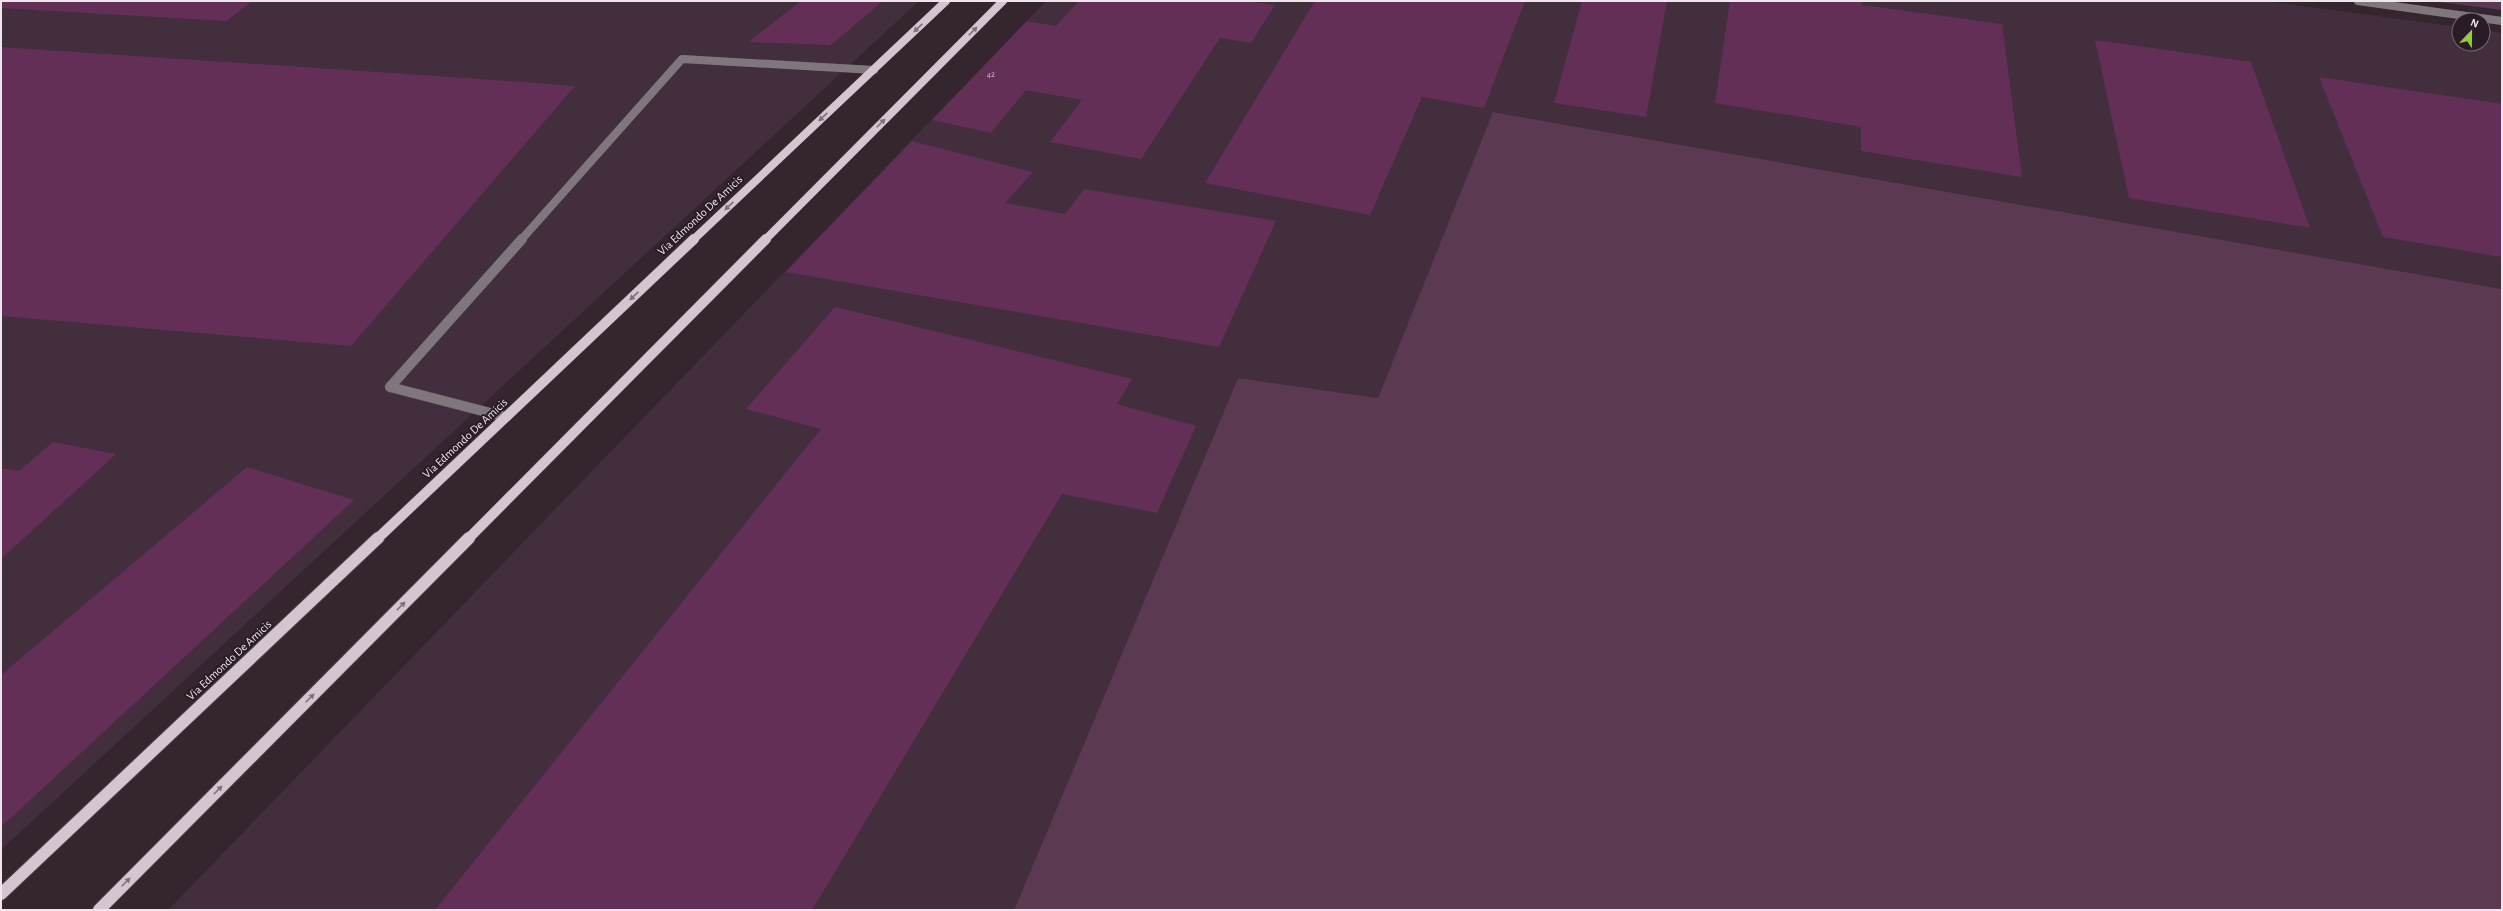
<svg xmlns="http://www.w3.org/2000/svg" width="2503" height="911" font-family="'Alegreya Sans',sans-serif">
<style>
.built{fill:#422e3c}
.green{fill:#5b3951}
.building{fill:#642f57}
.lines{fill:none;stroke-linecap:round;stroke-linejoin:round}
.minor-far1-casing{stroke:#4e4049;stroke-width:8}
.minor-casing{stroke:#4e4049;stroke-width:11}
.major-far2-casing{stroke:#4e4049;stroke-width:8}
.major-far1-casing{stroke:#4e4049;stroke-width:11}
.major-casing{stroke:#4e4049;stroke-width:14}
.minor-far1{stroke:#7f777d;stroke-width:8}
.minor{stroke:#7f777d;stroke-width:10}
.major-far2{stroke:#d5c5d0;stroke-width:8}
.major-far1{stroke:#d5c5d0;stroke-width:10}
.major{stroke:#d5c5d0;stroke-width:12}
.oneway{fill:#80707b}
.labels{text-anchor:middle;dominant-baseline:central;stroke-width:4;stroke-linejoin:round;paint-order:stroke}
.far-number-label{font-size:9px;fill:#ccb8c7}
.street-label{font-size:12px;fill:#efe5ec;stroke:#2a1c26}
</style>
<rect width="100%" height="100%" fill="#34252f"/>
<g class="built">
<polygon points="1,1 919,1 1,850"/>
<polygon points="1046,1 2266,1 2459,27 2459,44 2483,44 2483,30 2502,33 2502,289 1494,112 1378,398 1238,378 1014,910 168,910"/>
</g>
<g class="green">
<polygon points="2431,1 2502,1 2502,10"/>
<polygon points="1493,112 2502,289 2502,910 1014,910 1238,378 1378,398"/>
</g>
<g class="building">
<polygon points="1,1 252,1 226,21 1,8"/>
<polygon points="801,1 883,1 831,45 748,42"/>
<polygon points="1079,1 1248,1 1275,5 1251,43 1220,38 1141,159 1050,142 1082,100 1026,90 991,133 932,120 1027,21 1056,26"/>
<polygon points="1315,1 1525,1 1484,108 1422,97 1370,215 1205,183"/>
<polygon points="1582,1 1667,1 1646,117 1554,103"/>
<polygon points="1730,1 1862,1 1862,5 2002,24 2022,177 1861,151 1861,127 1715,103"/>
<polygon points="2095,40 2251,62 2310,228 2129,198"/>
<polygon points="1,47 481,79 575,86 351,346 1,316"/>
<polygon points="2319,77 2502,104 2502,257 2383,237"/>
<polygon points="912,141 1033,172 1005,203 1065,214 1084,189 1276,221 1219,347 786,272"/>
<polygon points="835,307 1132,379 1117,404 1196,426 1157,513 1062,494 812,910 435,910 821,429 746,409"/>
<polygon points="53,442 116,454 1,559 1,468 19,471"/>
<polygon points="247,467 354,500 1,827 1,675"/>
</g>
<g class="lines">
<defs>
<g id="minor-far1">
<polyline points="2358,1 2502,21"/>
<polyline points="521,240 682,59 874,70"/>
</g>
<polyline id="minor" points="506,417 390,387 522,239"/>
<g id="major-far2">
<polyline points="693,240 946,1"/>
<polyline points="765,240 1003,1"/>
</g>
<g id="major-far1">
<polyline points="377,539 694,239"/>
<polyline points="468,539 766,239"/>
</g>
<g id="major">
<polyline points="1,894 378,538"/>
<polyline points="99,910 469,538"/>
</g>
</defs>
<use href="#minor-far1" class="minor-far1-casing"/>
<use href="#minor" class="minor-casing"/>
<use href="#major-far2" class="major-far2-casing"/>
<use href="#major-far1" class="major-far1-casing"/>
<use href="#major" class="major-casing"/>
<use href="#minor-far1" class="minor-far1"/>
<use href="#minor" class="minor"/>
<use href="#major-far2" class="major-far2"/>
<use href="#major-far1" class="major-far1"/>
<use href="#major" class="major"/>
</g>
<defs><path id="oneway-solid" d="M-6-.8H1V-3.2L6.5 0L1 3.2V.8H-6Z"/></defs>
<g class="oneway">
<use href="#oneway-solid" transform="translate(918 28) rotate(137)"/>
<use href="#oneway-solid" transform="translate(973 31) rotate(-45)"/>
<use href="#oneway-solid" transform="translate(823 117) rotate(137)"/>
<use href="#oneway-solid" transform="translate(881 123) rotate(-45)"/>
<use href="#oneway-solid" transform="translate(729 206) rotate(137)"/>
<use href="#oneway-solid" transform="translate(634 296) rotate(137)"/>
<use href="#oneway-solid" transform="translate(401 606) rotate(-45)"/>
<use href="#oneway-solid" transform="translate(310 698) rotate(-45)"/>
<use href="#oneway-solid" transform="translate(218 790) rotate(-45)"/>
<use href="#oneway-solid" transform="translate(126 882) rotate(-45)"/>
</g>
<g class="labels">
<g class="far-number-label">
<text x="991" y="74">42</text>
</g>
<g class="street-label">
<text transform="translate(700 215) rotate(-43)">Via Edmondo De Amicis</text>
<text transform="translate(465 438) rotate(-43)">Via Edmondo De Amicis</text>
<text transform="translate(229 660) rotate(-43)">Via Edmondo De Amicis</text>
</g>
</g>
<rect width="2503" height="911" fill="none" stroke="#efe5ec" stroke-width="4"/>
<g transform="translate(2471 32) rotate(22)"><circle r="19" fill="#2a1c26" stroke="#796c75"/>
<path d="M0-3L7 15L0 10L-7 15Z" fill="#96cc39"/>
<text y="-6" font-size="11" font-weight="bold" text-anchor="middle" fill="#efe5ec">N</text>
</g>
</svg>
